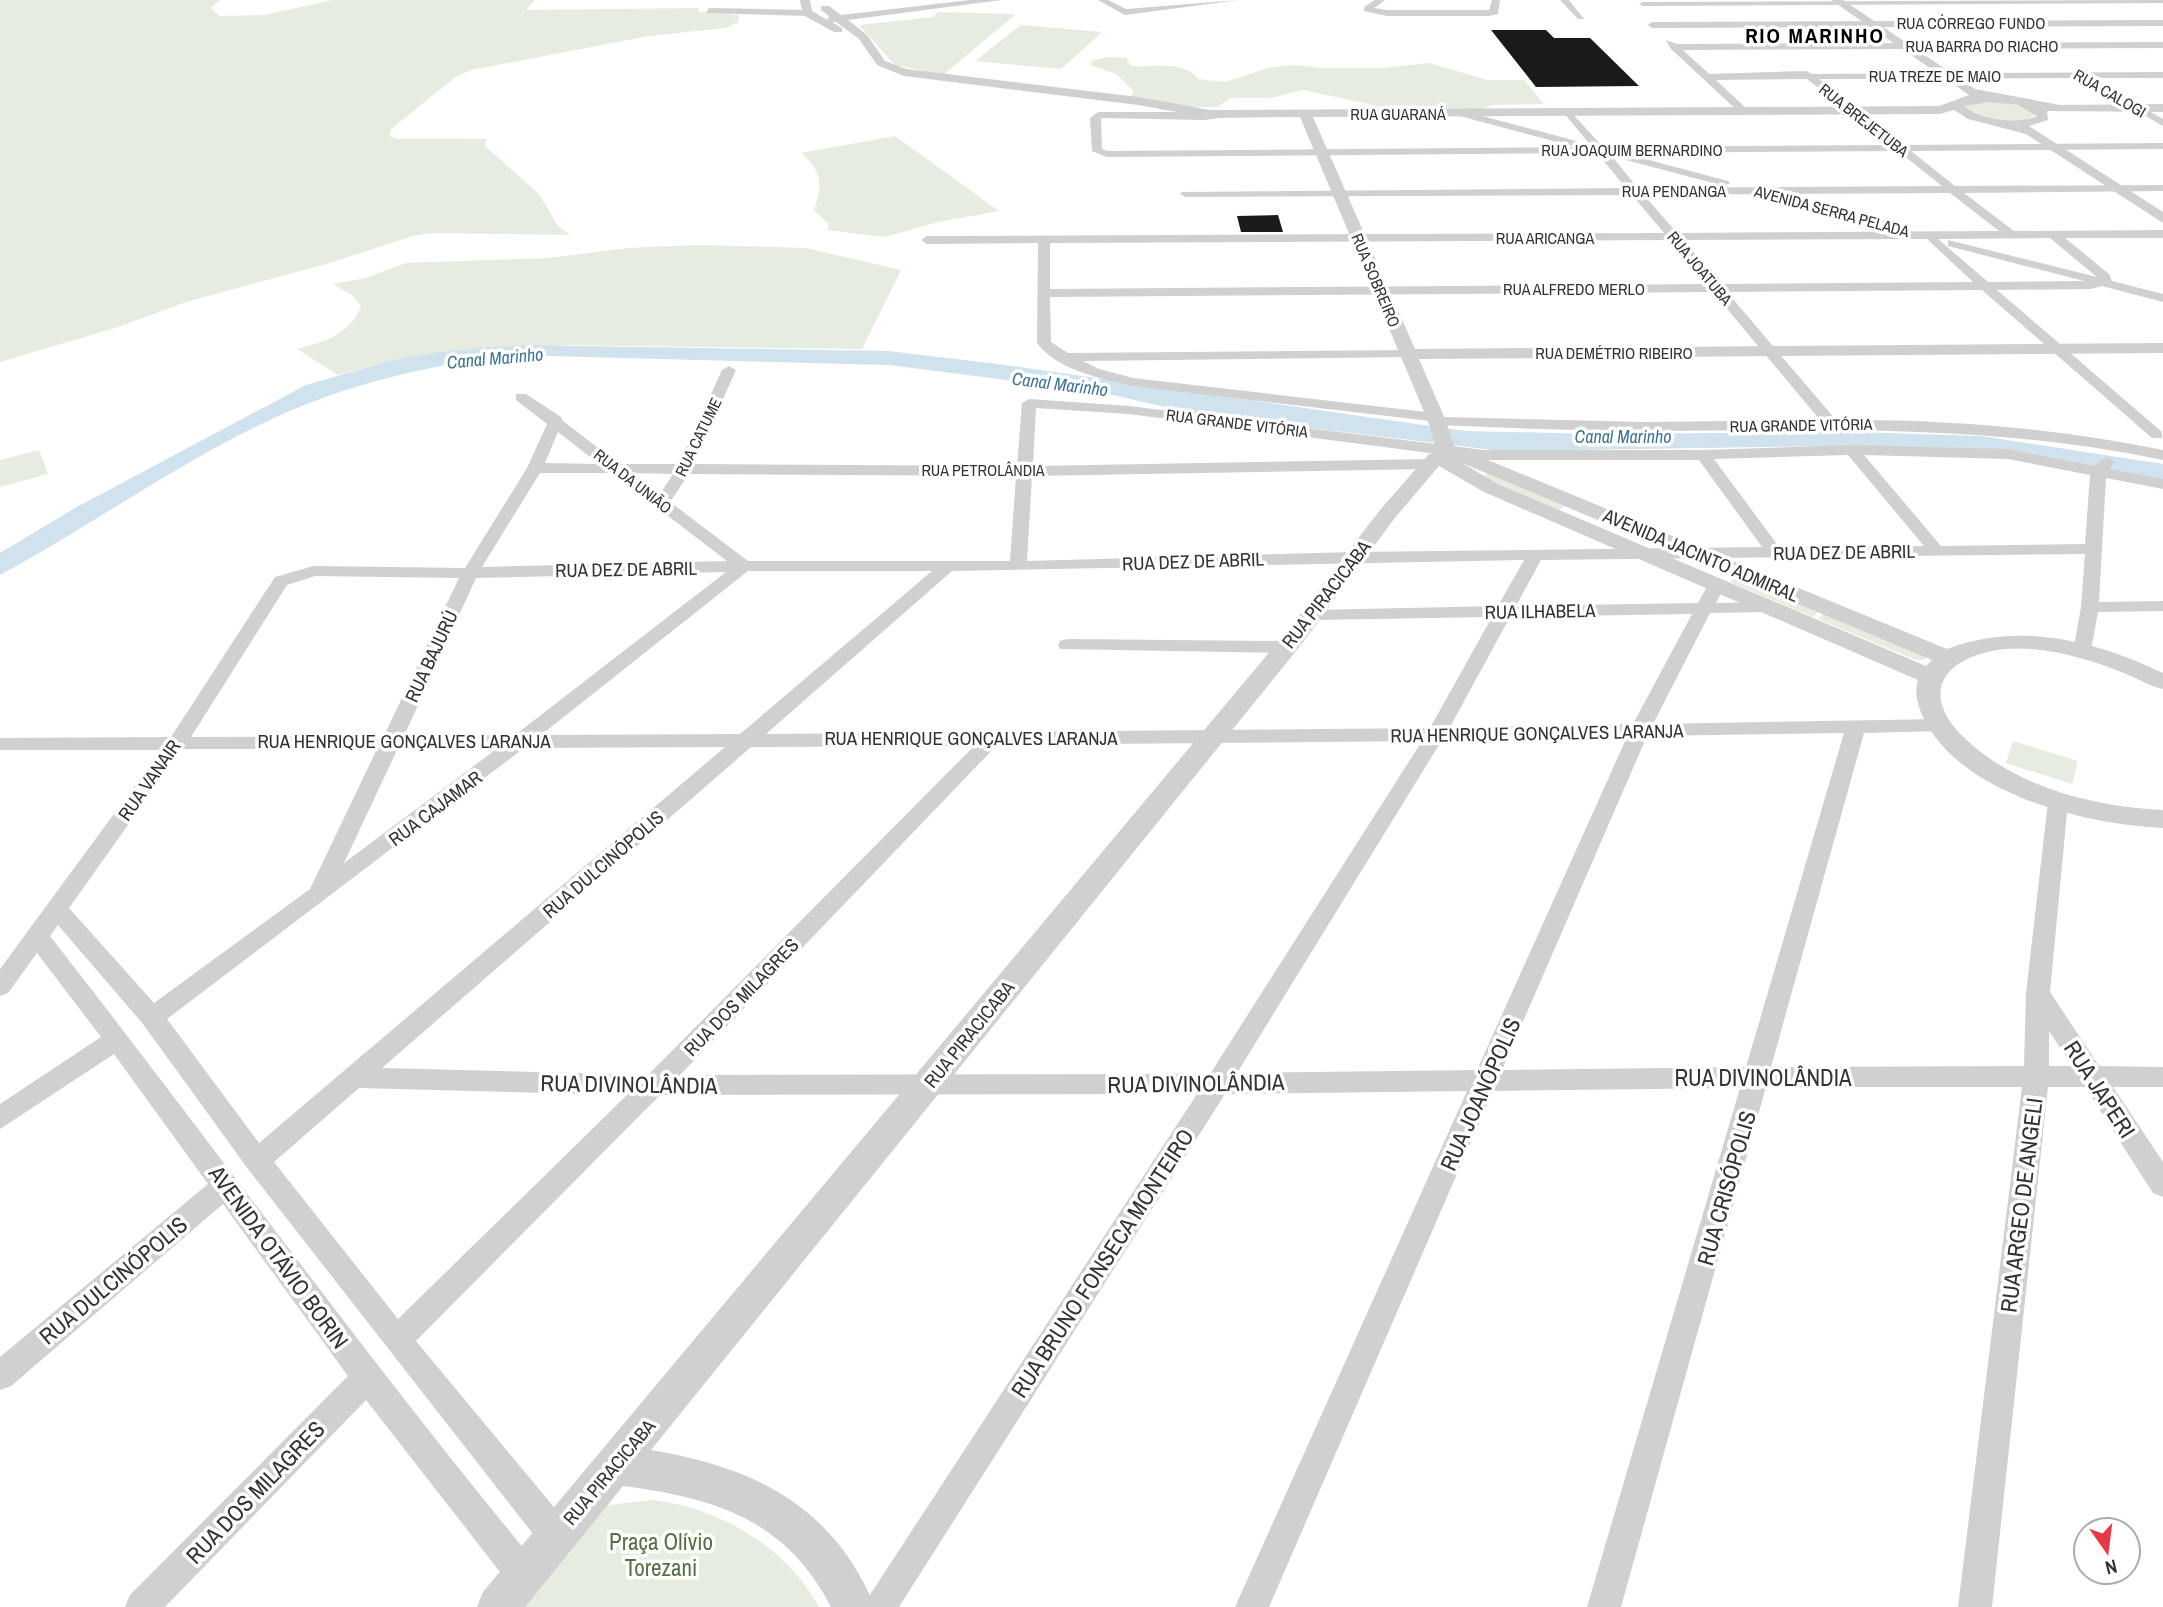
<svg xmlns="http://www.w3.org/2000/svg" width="2163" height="1607" font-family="'Archivo Narrow',sans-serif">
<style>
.green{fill:#e6ecdf}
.water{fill:#cfe2ee}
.building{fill:#1a1a1a}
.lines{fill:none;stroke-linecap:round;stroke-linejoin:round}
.minor{fill:#d0d0d0;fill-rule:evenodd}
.tertiary{fill:#d0d0d0;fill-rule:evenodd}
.labels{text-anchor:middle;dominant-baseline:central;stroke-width:7;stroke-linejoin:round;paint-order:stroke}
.far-street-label{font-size:16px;fill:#333;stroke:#fff}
.far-water-label{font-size:18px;font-style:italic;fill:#3f7597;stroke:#fff}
.street-label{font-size:19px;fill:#333;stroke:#fff}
.far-district-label{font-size:21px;font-weight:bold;letter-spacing:2px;fill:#000;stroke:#fff}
.near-street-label{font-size:23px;fill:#333;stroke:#fff}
.near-park-label{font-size:23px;fill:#56703f;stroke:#fff}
</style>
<rect width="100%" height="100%" fill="#fff"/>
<g class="green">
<polygon points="0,0 220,0 211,8 219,16 264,15 333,0 535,0 526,10 699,8 698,12 739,15 738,22 726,28 648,36 471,70 454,78 390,130 390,136 397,139 486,139 485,146 538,193 558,226 570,235 433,233 413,236 326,264 186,302 115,328 0,362"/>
<polygon points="937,12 1016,14 943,75 895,65 859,25 934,17"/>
<polygon points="1021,25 1102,32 1061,69 975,61"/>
<path d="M1107,57L1126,58L1131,66C1152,68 1184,59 1198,79L1225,82L1268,68L1295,65L1321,68H1383L1429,63L1487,80H1524L1544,104L1492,105L1479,110L1378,106L1303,90L1271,98H1230L1217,107H1187L1131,96L1134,91L1116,74L1090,65L1092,61Z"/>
<path d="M1975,101C1997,102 2017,101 2035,115C2018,129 1984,117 1965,109L1964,106Z"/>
<path d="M895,136L999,211L938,222L885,237L827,230L829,224L814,210C823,184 822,171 801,153Z"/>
<path d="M698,245L806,248L901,270L862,349L561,345L393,360L338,375L297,349C325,342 350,334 361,306L353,296L333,284L366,278L406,263L549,258L628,248Z"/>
<polygon points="39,450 48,474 0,487 0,460"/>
<polygon points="1485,474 1490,474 1565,506 1559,510 1484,478"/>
<polygon points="1736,577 1818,612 1813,617 1730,582"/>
<polygon points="1823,614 1924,656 1925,660 1916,660 1818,619"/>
<polygon points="2013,741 2078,761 2072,784 2006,763"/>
<path d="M654,1500C720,1509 786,1546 819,1607H520L599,1506Z"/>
</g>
<path class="water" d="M519,345L888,351L998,364L1465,431L1598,434L1856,432L1981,436L2163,464V481L2036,455L1825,446L1502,451L1200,415L1100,392L889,365L512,355C455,361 385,376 331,395C212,436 110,516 0,575V553L75,508L306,385L393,360L440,352Z"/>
<g class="building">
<polygon points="1491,30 1546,30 1554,38 1590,38 1639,86 1536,87"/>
<polygon points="1278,215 1283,232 1241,232 1237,216"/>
</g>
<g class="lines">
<g class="minor">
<polygon points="1098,0 1108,0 1126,9 1239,0 1125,15"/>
<polygon points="1375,0 1385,0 1374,8 1387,10 1489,10 1492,0 1500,0 1498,14 1489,16 1387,16 1364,11 1364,7"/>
<polygon points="1560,0 1569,0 1584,19 1578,19"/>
<polygon points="2163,0 2163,3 1643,6 1639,4 1643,2"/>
<polygon points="709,8 807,10 811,13 807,16 706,13"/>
<polygon points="2163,20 2163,26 1652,28 1648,25 1652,22"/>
<path d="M1666,40L1677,44L2163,42V48L1683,50L1709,74L1806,71L1812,74L2163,72V78H2092L2163,119V126L2079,78L1819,79L1903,145L2163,143V149L1911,151L1955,186L2163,185V191L1964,193L2014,231L2163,230V238H2065L2109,274L2112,281L2163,294V302L2102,286L2091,289L1997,290L2162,432V438H2152L1982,290L1727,292L1836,420C1947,419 2055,428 2163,450V460C1991,424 1829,430 1655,431C1582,431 1510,428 1437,425L1430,421L1133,386C1102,379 1057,370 1037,343L1038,243L927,244L921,240L927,236L1664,233L1632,195L1186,197L1180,194L1182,192L1626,188L1597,153L1107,157L1092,151L1090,118L1098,112H1234L1239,115L1205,120L1101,118L1102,149L1108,151L1592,147L1563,112L1568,109L1603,147L1890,145L1807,79L1716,80L1749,111L1740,113L1671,49ZM1898,151L1942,186L1638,188L1609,153ZM1950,193L1999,231L1677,233L1644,195ZM2050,238L2097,277L1948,240V246L2084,281L1988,282L1938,239ZM1927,239L1973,282L1720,284L1683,240ZM1670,240L1707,284L1050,289V243ZM1713,292L1820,420L1642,422L1442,417L1435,413L1133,378L1099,369L1083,361L1413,357V351L1408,350L1068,353L1051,342L1050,297Z"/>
<polygon points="1460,110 1576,141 1577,143 1572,146 1456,115"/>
<polygon points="1630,155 1728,181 1730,183 1724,186 1626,160 1626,156"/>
<polygon points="1783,195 1901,225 1903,228 1897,232 1779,200 1779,196"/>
<path d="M729,366L736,370L694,464L1017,466L1022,403L1029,399L1129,406L1484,450H1703L1852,445L2008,449L2094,466L2107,457L2115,462L2109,469L2163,479V489L2106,478L2099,602L2163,601V611L2098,612L2091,651L2082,657L2073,651L2081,607L2085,554L1541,560L1516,606L1698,603L1710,581H1722L1725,585L1716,603L1768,602L1777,607L1768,612L1710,613L1653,724L1941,719L1951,725L1941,731L1864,733L1771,1067L2024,1066L2026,993L2048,802L2058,795L2068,802L2050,992L2099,1066L2163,1067V1087H2113L2163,1162V1197L2153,1193L2085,1087H2048L1992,1607H1958L2022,1087H1766L1621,1607H1587L1740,1088L1493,1091L1269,1607H1235L1467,1091L1225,1094L899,1607H862L1197,1094L660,1095L416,1341L568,1524L572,1536L568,1548L556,1552L544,1548L248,1169L143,1024L58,925L50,936C212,1143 366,1358 535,1562L540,1574L535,1586L523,1591L511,1586L366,1400L165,1607H125L130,1595L348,1376L223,1204L11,1386L0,1390V1357L208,1184L114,1054L0,1129V1104L101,1037L37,953L8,993L0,996V969L161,750H0V738L171,737L275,577L314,566L465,568L527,468L547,424L516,400V394H526L561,417L563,421L619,464H679L722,370ZM1036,408L1129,414L1484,460H1699L1762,547L1354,552L1027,561L1032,476L1431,469L1439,464L1431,459L1033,466ZM558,432L599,464L545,463ZM1848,455L1924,546L1779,547L1714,459ZM1864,455L2008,459L2090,475L2085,544L1941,546ZM540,473H612L727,561L482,567ZM632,473L673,474L660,494ZM689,474L1016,476L1010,561H748L670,502ZM1524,560L1498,606L1313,610L1304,615L1313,620L1492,617L1430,728L766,734L952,571ZM748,571H932L740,734L541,735ZM726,572L515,735L404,736L476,578ZM315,576L459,578L384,736L191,737L287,585ZM1692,614L1633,724L1450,727L1510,617ZM1844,733L1746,1067L1502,1070L1647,736ZM1627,737L1477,1070L1237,1073L1442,740ZM1422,741L1210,1074L680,1075L997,745ZM974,746L648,1075L382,1068L751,747ZM725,747L259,1143L167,1019L524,748ZM398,748H498L344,863ZM182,749H377L310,889L154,1003L69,908ZM2049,1031L2072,1066H2049ZM359,1088L627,1095L398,1319L274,1162Z"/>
<polygon points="1067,639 1284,641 1293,647 1284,653 1060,649 1058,645 1060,641"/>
</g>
<path class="tertiary" d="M800,0H810L812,11L827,20L829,16L821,10V6H829L841,15L970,0H1002L848,20L867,35L885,61L906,69L1138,97L1210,110L1939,106L1969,95L1831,0H1843L1975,89L2060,105L2163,104V112L2047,111L2048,120L2029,126L2163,212V223L2026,134L1968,119L1954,110L1940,114L1313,117L1415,349L2163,343V353L1419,359L1446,421L1454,446L1947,649C2019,621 2096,641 2163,673V689C2149,686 2137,678 2124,673C2094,661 2064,652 2032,649C1964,643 1901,683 1971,744C2023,789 2096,807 2163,810V828C2088,825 1969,796 1928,726C1920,712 1913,696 1918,680L1484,492L1439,466L1394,519L1304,641L651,1450C755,1467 834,1507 875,1607H831C786,1519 714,1498 623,1486L525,1607H477L483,1592L1287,631L1380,510L1429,454L1437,452L1428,421L1300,117L1210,118L1138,105L904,76L877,65L859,39L836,22H832L842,28V32H834L803,15ZM1990,102L2018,105L2037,116C2016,125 1981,120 1964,106ZM1462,463L1932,660L1926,666L1498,484Z"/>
</g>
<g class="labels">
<g class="far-street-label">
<text x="1971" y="23">RUA CÓRREGO FUNDO</text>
<text x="1982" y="46">RUA BARRA DO RIACHO</text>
<text x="1935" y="76">RUA TREZE DE MAIO</text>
<text transform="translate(2110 93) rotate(30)">RUA CALOGI</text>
<text x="1398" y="114">RUA GUARANÁ</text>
<text transform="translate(1864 120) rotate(38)">RUA BREJETUBA</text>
<text x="1632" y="150">RUA JOAQUIM BERNARDINO</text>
<text x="1674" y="191">RUA PENDANGA</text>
<text transform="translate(1832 211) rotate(15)">AVENIDA SERRA PELADA</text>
<text x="1545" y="238">RUA ARICANGA</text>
<text transform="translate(1700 268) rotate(50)">RUA JOATUBA</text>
<text transform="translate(1376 280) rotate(67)">RUA SOBREIRO</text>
<text x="1574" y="289">RUA ALFREDO MERLO</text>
<text x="1614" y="353">RUA DEMÉTRIO RIBEIRO</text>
<text transform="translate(1237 423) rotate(7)">RUA GRANDE VITÓRIA</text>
<text transform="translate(1801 425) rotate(-1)">RUA GRANDE VITÓRIA</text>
<text transform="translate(698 437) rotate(-64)">RUA CATUME</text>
<text x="983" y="470">RUA PETROLÂNDIA</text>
<text transform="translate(633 481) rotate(38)">RUA DA UNIÃO</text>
</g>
<g class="far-water-label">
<text transform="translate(495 358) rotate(-5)">Canal Marinho</text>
<text transform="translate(1060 384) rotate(7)">Canal Marinho</text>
<text x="1623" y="436">Canal Marinho</text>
</g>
<g class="street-label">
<text transform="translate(1844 552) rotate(-1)">RUA DEZ DE ABRIL</text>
<text transform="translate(1701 555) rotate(23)">AVENIDA JACINTO ADMIRAL</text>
<text transform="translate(1193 561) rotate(-2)">RUA DEZ DE ABRIL</text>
<text transform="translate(626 569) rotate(-1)">RUA DEZ DE ABRIL</text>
<text transform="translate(1326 594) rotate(-52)">RUA PIRACICABA</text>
<text transform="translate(1540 611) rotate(-1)">RUA ILHABELA</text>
<text transform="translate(431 656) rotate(-65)">RUA BAJURÚ</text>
<text transform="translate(1537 733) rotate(-1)">RUA HENRIQUE GONÇALVES LARANJA</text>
<text x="971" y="738">RUA HENRIQUE GONÇALVES LARANJA</text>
<text x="404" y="741">RUA HENRIQUE GONÇALVES LARANJA</text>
<text transform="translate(149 780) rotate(-55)">RUA VANAIR</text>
<text transform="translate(435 808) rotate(-37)">RUA CAJAMAR</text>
<text transform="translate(603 864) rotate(-41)">RUA DULCINÓPOLIS</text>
<text transform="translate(741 997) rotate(-46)">RUA DOS MILAGRES</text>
<text transform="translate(969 1034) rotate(-51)">RUA PIRACICABA</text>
<text transform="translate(609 1472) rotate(-50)">RUA PIRACICABA</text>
</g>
<g class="far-district-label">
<text x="1815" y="35">RIO MARINHO</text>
</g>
<g class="near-street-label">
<text x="1763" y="1077">RUA DIVINOLÂNDIA</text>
<text transform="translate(1196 1083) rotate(-1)">RUA DIVINOLÂNDIA</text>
<text transform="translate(629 1084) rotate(1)">RUA DIVINOLÂNDIA</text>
<text transform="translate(2100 1089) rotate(57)">RUA JAPERI</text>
<text transform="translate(1480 1094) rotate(-66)">RUA JOANÓPOLIS</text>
<text transform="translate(1726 1188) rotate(-74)">RUA CRISÓPOLIS</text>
<text transform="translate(2021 1205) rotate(-83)">RUA ARGEO DE ANGELI</text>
<text transform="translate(279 1257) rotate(54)">AVENIDA OTÁVIO BORIN</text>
<text transform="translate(1102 1263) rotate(-57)">RUA BRUNO FONSECA MONTEIRO</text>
<text transform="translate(113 1280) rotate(-40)">RUA DULCINÓPOLIS</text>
<text transform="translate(255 1492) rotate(-46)">RUA DOS MILAGRES</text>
</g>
<g class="near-park-label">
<text x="661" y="1541">Praça Olívio<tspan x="661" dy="26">Torezani</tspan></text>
</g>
</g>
<g transform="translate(2107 1551) rotate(166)"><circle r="33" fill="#ffffff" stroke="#adadad" stroke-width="2"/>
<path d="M0-5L12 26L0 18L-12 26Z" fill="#e63946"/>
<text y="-10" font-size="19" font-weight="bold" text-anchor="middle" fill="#333333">N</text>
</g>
</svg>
